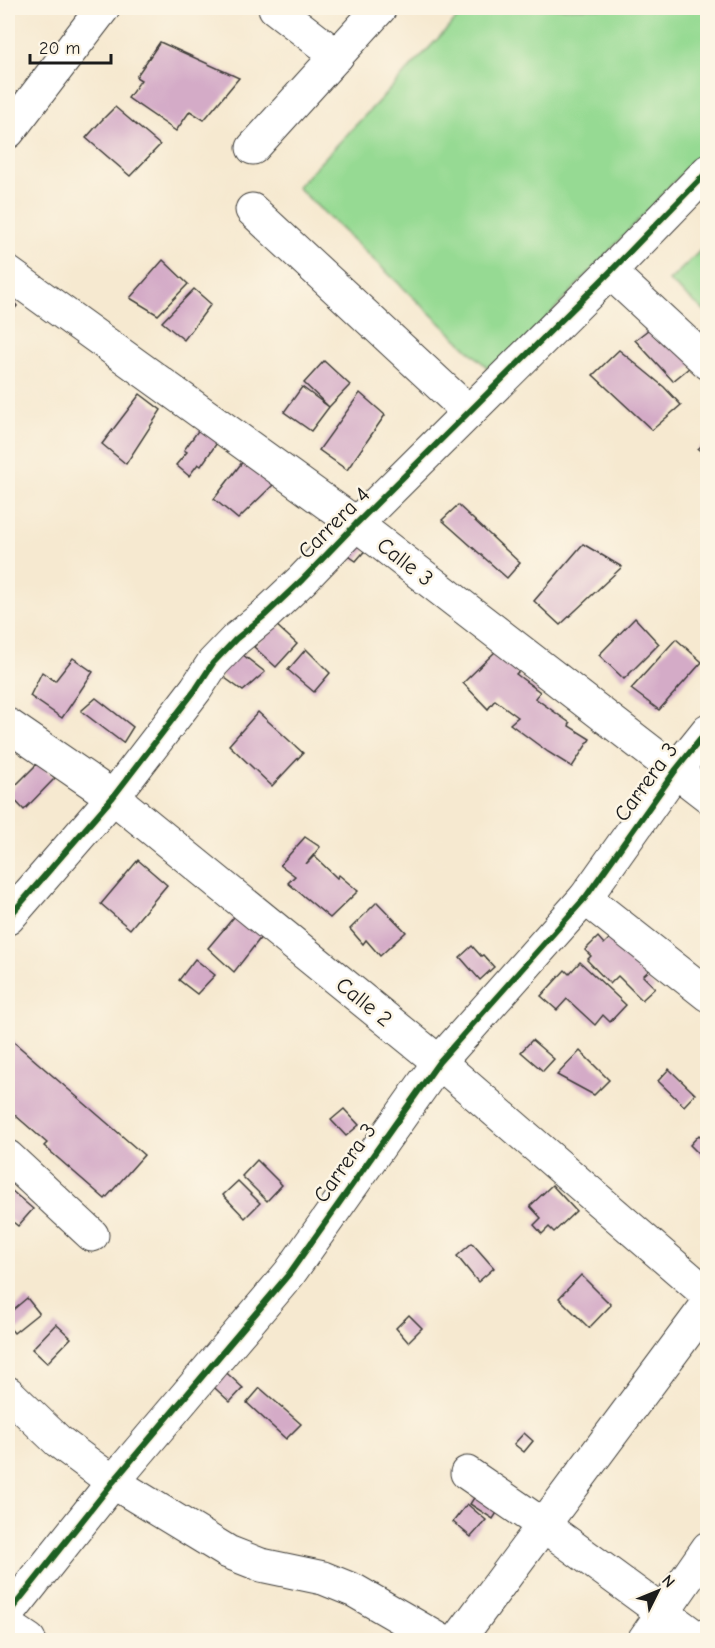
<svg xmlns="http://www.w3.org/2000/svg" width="715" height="1648" font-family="'Comic Neue',sans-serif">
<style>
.green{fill:#96da93;stroke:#597b58;stroke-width:1.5}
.building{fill:#d4abc7}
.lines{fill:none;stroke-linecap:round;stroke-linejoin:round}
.minor-casing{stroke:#3d3b37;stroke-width:35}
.minor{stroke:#fff;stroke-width:33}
.cycleway-casing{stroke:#fcf5e5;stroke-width:10}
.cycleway{stroke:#1b5e20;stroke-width:6}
.labels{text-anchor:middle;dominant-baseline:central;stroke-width:5;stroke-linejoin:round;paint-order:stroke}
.street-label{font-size:22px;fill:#1c1c1c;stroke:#fcf5e5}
</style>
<rect width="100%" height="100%" fill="#fcf5e5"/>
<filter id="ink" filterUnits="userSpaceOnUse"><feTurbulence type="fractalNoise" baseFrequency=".0167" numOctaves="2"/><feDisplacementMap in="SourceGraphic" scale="12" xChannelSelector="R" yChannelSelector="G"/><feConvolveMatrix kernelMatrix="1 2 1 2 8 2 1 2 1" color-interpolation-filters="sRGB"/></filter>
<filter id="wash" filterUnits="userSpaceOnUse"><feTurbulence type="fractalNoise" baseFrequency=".008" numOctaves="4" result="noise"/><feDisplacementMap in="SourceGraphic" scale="24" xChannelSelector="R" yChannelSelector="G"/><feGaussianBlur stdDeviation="1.35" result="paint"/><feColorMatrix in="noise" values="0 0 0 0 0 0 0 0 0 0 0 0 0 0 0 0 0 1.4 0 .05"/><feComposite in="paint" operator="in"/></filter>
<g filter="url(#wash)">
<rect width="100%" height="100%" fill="#f6e9d0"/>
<g class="green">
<polygon points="467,8 703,8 707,11 707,147 494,374 297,187"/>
<polygon points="707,244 707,313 669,281"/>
</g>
<g id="blocks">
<g class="building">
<polygon points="160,42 239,78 204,120 190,111 176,131 128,98 141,80 136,77"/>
<polygon points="115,107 160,145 130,176 86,138 101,121"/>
<polygon points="163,260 188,284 158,315 130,298"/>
<polygon points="194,289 211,304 184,340 162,322"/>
<polygon points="8,295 17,306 8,316"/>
<polygon points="657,323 695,363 673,381 635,340"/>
<polygon points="619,350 664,387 681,405 652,430 593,375"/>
<polygon points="324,361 350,385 329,407 311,431 284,412 302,387 329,407 304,383"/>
<polygon points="360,393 385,415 347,470 319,450"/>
<polygon points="140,394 161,410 126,464 102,444"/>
<polygon points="200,428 219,440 201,466 198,464 189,476 176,465 187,452 184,450"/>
<polygon points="708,440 708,457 698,449"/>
<polygon points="247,456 273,485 238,519 214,499"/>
<polygon points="458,505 520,563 507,578 442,520"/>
<polygon points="351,532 368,547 356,561 337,548"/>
<polygon points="583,544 622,567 560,625 534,601"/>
<polygon points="635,618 659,644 624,679 599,655"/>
<polygon points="275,624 297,644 276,667 254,647"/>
<polygon points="676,639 702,662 659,710 631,689"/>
<polygon points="306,649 330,673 314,692 288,670"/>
<polygon points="238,651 265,672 243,691 218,673"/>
<polygon points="496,651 520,670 516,674 540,692 535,698 570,723 569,726 590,739 572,767 548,752 510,724 518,717 495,700 488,709 463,683"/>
<polygon points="73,658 93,672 62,718 30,696 42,672 55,681"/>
<polygon points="96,698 133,727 123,743 81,711"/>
<polygon points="258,712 303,753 272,786 229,745"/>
<polygon points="38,763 55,778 24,810 8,793"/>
<polygon points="305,837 320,847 306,864 314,856 337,878 339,875 358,891 330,918 288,883 295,876 280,865"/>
<polygon points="138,860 167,885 130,929 101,904"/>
<polygon points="377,902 406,932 380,956 366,940 363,944 350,929"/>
<polygon points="244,905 269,927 234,972 208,948"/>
<polygon points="618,930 655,965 643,976 655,988 642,1000 618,976 610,984 587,960 591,956 585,950 598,937 604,944"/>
<polygon points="472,946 481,956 483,955 494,967 480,980 460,957"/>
<polygon points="195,959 215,975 197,994 179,980"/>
<polygon points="580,962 626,1005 610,1022 603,1015 595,1025 567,999 557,1010 541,996 565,970 569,974"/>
<polygon points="8,1037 144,1155 105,1199 44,1146 47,1143 8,1109"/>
<polygon points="532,1040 554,1059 543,1071 521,1052"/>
<polygon points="580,1051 609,1080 594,1095 557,1075"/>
<polygon points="669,1069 695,1094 684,1106 658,1081"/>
<polygon points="344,1109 359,1125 346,1136 331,1120"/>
<polygon points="699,1135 708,1143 708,1163 690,1145"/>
<polygon points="257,1160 282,1185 267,1201 242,1176"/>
<polygon points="238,1181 260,1203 245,1218 223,1195"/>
<polygon points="552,1185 576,1211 554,1232 549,1227 542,1234 534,1225 541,1218 530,1206"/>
<polygon points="12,1191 33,1209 18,1226 8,1218 8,1197"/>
<polygon points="472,1243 494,1268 478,1282 457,1256"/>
<polygon points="581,1275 611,1305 589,1328 559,1298"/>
<polygon points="27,1298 39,1313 14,1333 8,1326 8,1314"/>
<polygon points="409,1315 422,1328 408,1342 396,1328"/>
<polygon points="56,1324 71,1338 47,1363 32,1349"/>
<polygon points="217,1364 243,1388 230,1402 204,1378"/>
<polygon points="260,1388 301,1424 286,1439 247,1403"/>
<polygon points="524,1433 533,1441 524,1452 514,1444"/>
<polygon points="477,1493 500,1508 493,1519 470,1504"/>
<polygon points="467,1504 486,1520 471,1537 453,1522"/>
</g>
</g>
</g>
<g filter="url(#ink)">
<use href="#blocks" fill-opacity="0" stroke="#3d3b37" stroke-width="1.5"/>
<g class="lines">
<defs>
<g id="minor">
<polyline points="275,8 337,56"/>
<polyline points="8,132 103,8"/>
<polyline points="253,148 380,8"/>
<polyline points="252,210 469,412"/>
<polyline points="610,272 708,363"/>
<polyline points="8,273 356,524 708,796"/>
<polyline points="8,725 113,797 439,1062 708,1295"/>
<polyline points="585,898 708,995"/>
<polyline points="8,918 113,797 196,689 213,663 236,639 264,616 302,580 356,524 610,272 708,171"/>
<polyline points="8,1157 92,1235"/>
<polyline points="8,1393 58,1441 113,1482 228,1552 261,1565 323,1578 355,1591 440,1640"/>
<polyline points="467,1473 543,1525 700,1640"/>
<polyline points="8,1614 113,1482 289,1274 439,1062 585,898 675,771 708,730"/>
<polyline points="8,1626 29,1640"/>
<polyline points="458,1640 708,1304"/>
<polyline points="644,1640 708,1548"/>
</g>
</defs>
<use href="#minor" class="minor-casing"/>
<use href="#minor" class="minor"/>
<defs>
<g id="cycleway">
<polyline points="8,918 113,797 196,689 213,663 236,639 264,616 302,580 356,524 610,272 708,171"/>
<polyline points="8,1614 113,1482 289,1274 439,1062 585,898 675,771 708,730"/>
</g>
</defs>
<use href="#cycleway" class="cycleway-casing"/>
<use href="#cycleway" class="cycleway"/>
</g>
</g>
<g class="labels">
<g class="street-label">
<text transform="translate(334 523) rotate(-45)">Carrera 4</text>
<text transform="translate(405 562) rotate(38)">Calle 3</text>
<text transform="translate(646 782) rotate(-54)">Carrera 3</text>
<text transform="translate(364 1002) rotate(39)">Calle 2</text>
<text transform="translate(345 1163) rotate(-55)">Carrera 3</text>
</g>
</g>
<rect width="715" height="1648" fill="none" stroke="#fcf5e5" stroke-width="30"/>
<g transform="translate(658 1591) rotate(47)" stroke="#fcf5e5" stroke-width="4.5" paint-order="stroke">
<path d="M0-4.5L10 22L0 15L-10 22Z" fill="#1c1c1c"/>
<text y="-9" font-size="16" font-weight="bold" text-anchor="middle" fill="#1c1c1c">N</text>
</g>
<path d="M30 54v9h81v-9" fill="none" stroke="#1c1c1c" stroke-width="3"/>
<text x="39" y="54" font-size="18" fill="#1c1c1c" stroke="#fcf5e5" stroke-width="4.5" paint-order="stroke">20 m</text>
</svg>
